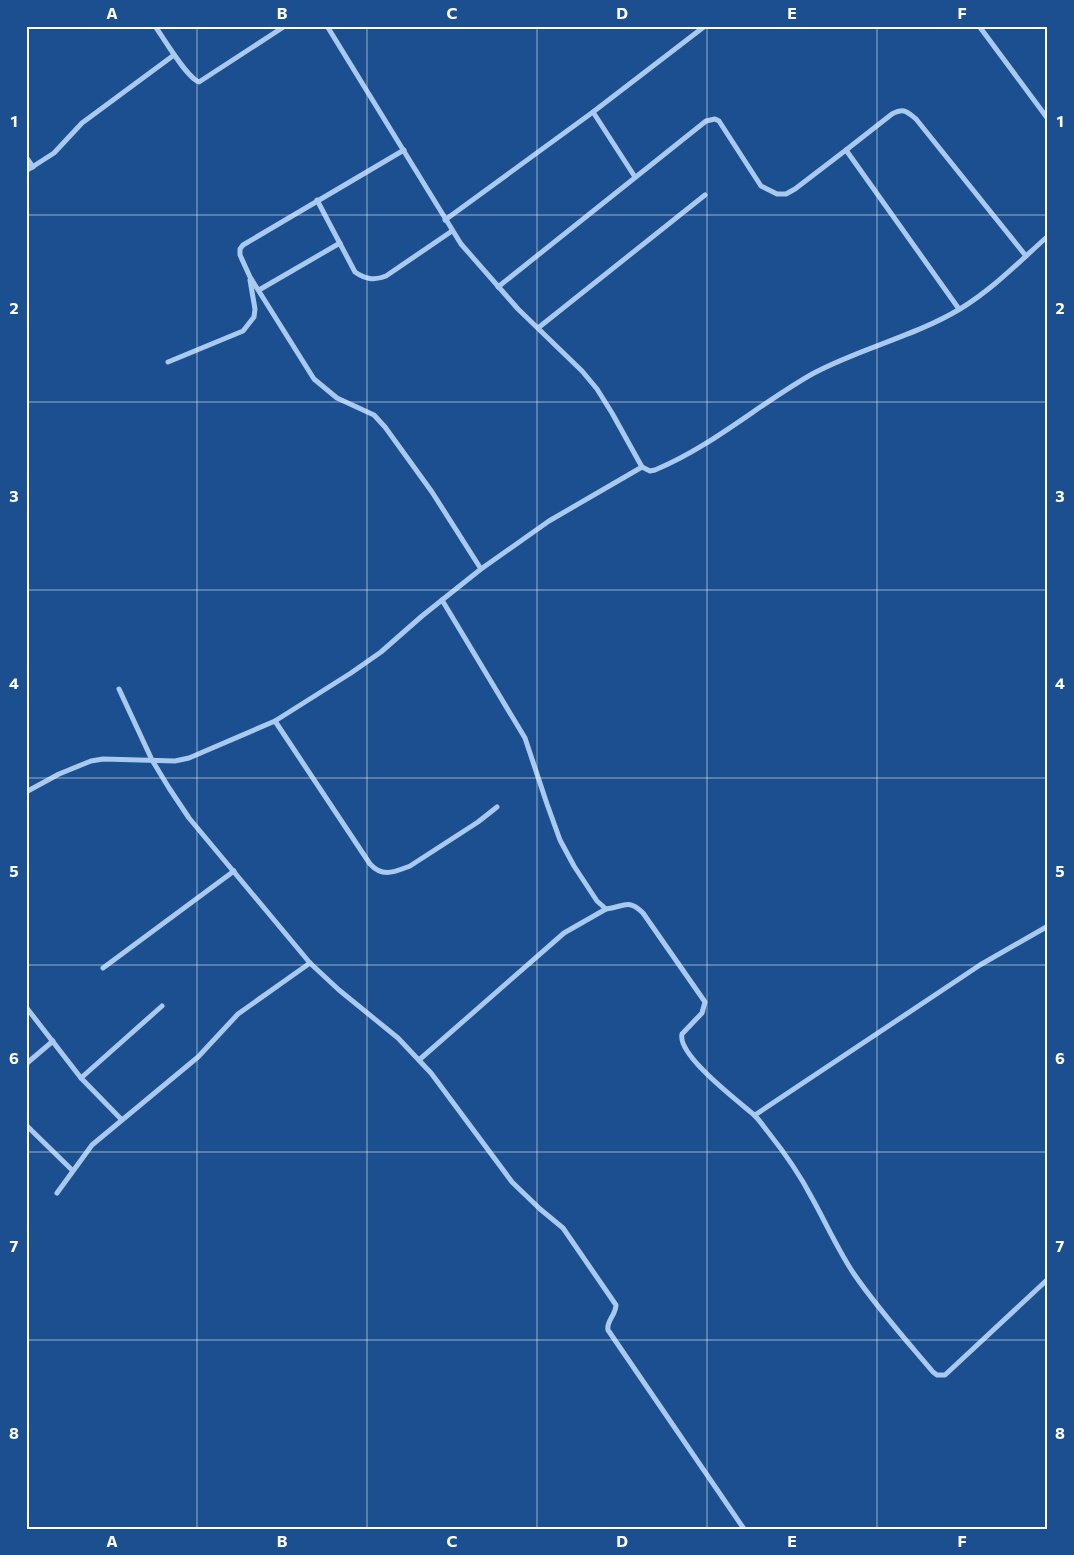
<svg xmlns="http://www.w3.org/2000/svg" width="1074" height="1555" font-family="Commissioner,sans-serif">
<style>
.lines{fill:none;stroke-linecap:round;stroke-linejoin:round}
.minor{stroke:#a9c9ee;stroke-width:5}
.grid{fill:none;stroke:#fff;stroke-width:1;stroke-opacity:0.55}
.neatline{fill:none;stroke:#fff;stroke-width:2}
.grid-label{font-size:16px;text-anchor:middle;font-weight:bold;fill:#fff}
</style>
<rect width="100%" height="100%" fill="#1b4f8f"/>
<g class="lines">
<g class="minor">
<path d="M155,26C164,39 187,78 199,82L285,26"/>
<polyline points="327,26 461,244 518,309 582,371 597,389 612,413 642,467"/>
<polyline points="979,26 1048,119"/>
<polyline points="593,112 635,177"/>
<polyline points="404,150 243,245 240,249 240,255 250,277 314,379 337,398 374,415 385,427 432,492 481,569"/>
<path d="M846,150L892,114C904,108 906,111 916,119L1026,256"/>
<polyline points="26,157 33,167"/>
<polyline points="26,171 54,153 82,123 174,55"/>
<path d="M317,200L355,272C365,279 374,281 386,276L452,231"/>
<polyline points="445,220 593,112 705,26"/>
<polyline points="498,287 706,121 715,119 719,121 761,186 777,194 786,194 795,189 846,150 959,309"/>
<polyline points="259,290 340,243"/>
<polyline points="538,328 705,195"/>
<polyline points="168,362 243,331 254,317 255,309 250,280"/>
<path d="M442,600L525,738L547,804L560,840L574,866L597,901L606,909C624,907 628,898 643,913L705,1002L702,1013L682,1034C677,1055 738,1101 753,1114C759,1119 763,1126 768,1132C784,1152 800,1175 812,1198C826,1223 838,1250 854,1274C878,1309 906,1340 933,1372L937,1375H945L1048,1279"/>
<path d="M119,689L152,760L169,788L189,818L310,963L339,990L398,1038L431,1073L512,1182L540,1209L563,1228L616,1305C616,1315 606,1321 608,1330L744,1529"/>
<path d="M275,721L370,864C383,878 394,872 410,866L478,822L497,807"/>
<path d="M26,792L59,774L91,761L103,759L175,761L189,758L275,721L351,673L381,652L422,616L481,569L549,521L642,467L650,471L655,470C713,446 760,403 814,373C861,348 915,336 960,309C993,289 1020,261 1048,236"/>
<polyline points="103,968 234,871"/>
<polyline points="26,1007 81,1078 121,1119"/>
<polyline points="419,1060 564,933 606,909"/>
<polyline points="26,1064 53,1041"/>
<polyline points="81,1078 162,1006"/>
<polyline points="755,1115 980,965 1048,926"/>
<polyline points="26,1125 72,1170"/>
<polyline points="57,1193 92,1145 198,1057 238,1014 310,963"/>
</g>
</g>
<path class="grid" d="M197,26V1529M367,26V1529M537,26V1529M707,26V1529M877,26V1529M26,215H1048M26,402H1048M26,590H1048M26,778H1048M26,965H1048M26,1152H1048M26,1340H1048"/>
<rect width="1074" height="1555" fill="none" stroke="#1b4f8f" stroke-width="55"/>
<rect x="28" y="28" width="1018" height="1500" class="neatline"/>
<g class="grid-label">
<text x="112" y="19">A</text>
<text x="282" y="19">B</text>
<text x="452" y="19">C</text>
<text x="622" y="19">D</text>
<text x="792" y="19">E</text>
<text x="962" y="19">F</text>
<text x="14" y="127">1</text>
<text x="1060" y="127">1</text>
<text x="14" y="314">2</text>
<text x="1060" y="314">2</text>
<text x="14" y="502">3</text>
<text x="1060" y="502">3</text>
<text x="14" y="689">4</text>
<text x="1060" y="689">4</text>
<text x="14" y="877">5</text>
<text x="1060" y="877">5</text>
<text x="14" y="1064">6</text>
<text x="1060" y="1064">6</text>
<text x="14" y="1252">7</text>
<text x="1060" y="1252">7</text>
<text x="14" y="1439">8</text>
<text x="1060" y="1439">8</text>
<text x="112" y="1547">A</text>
<text x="282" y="1547">B</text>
<text x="452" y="1547">C</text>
<text x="622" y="1547">D</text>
<text x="792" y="1547">E</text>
<text x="962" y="1547">F</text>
</g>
</svg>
